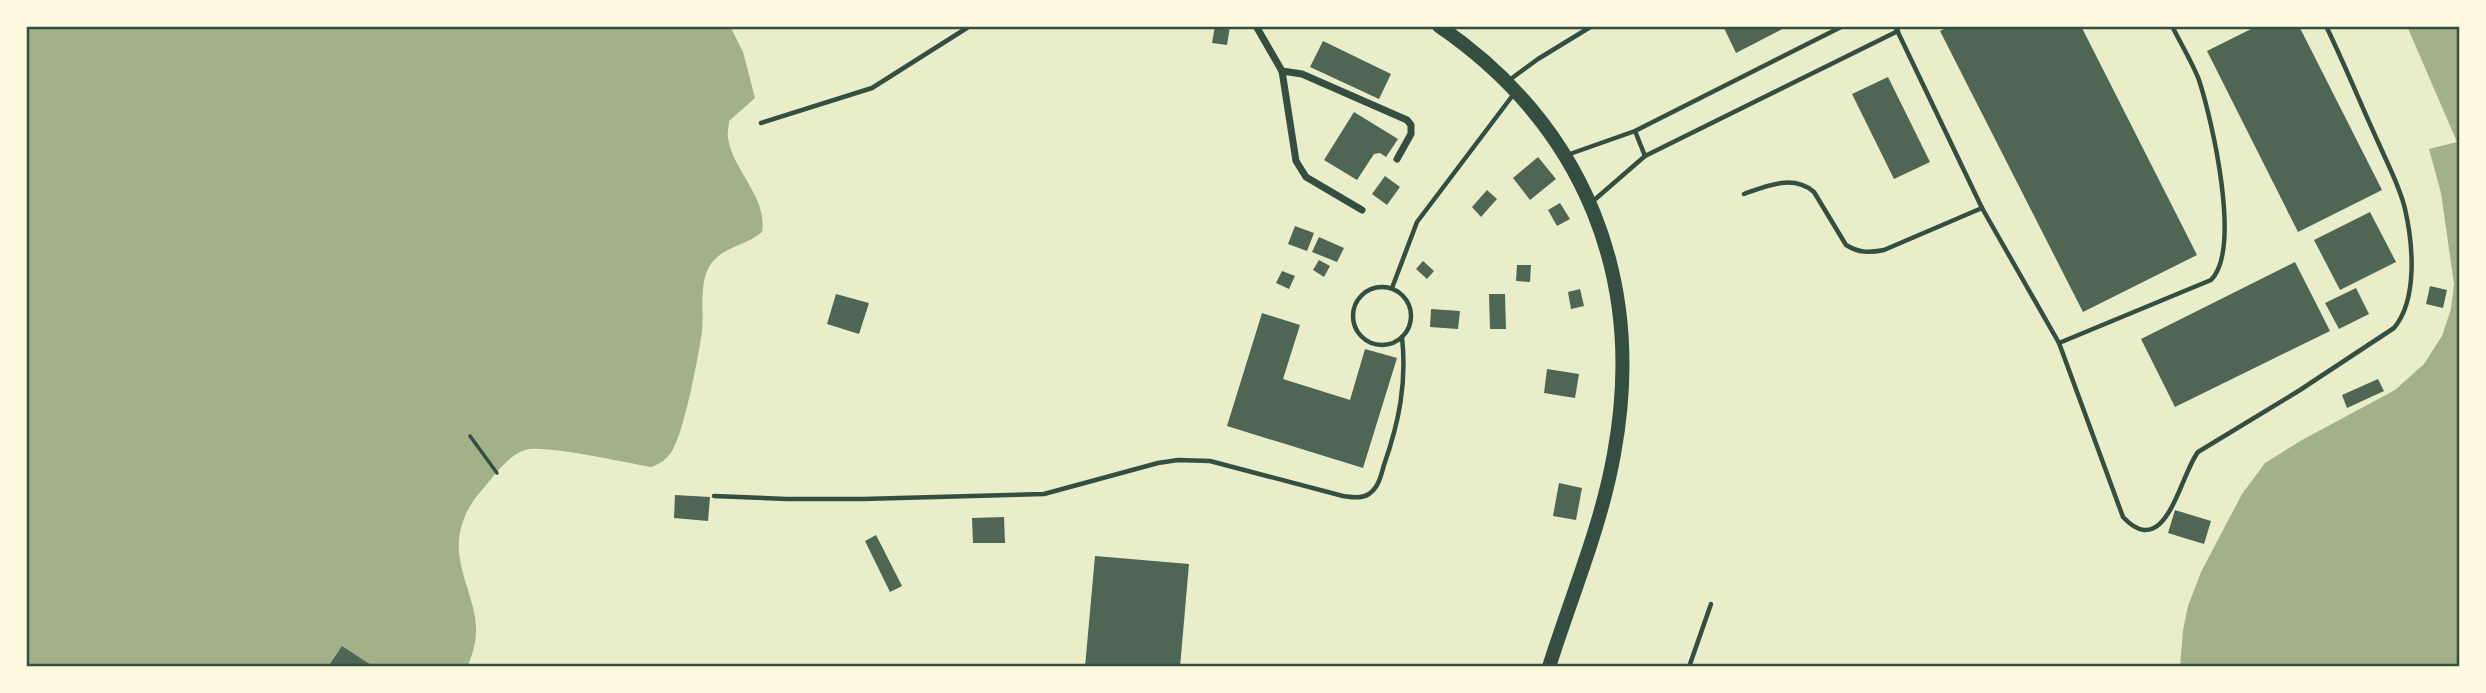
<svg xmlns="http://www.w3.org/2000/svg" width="2486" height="693" font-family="Montserrat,sans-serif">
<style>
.water{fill:#a3b18a}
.building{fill:#4f6655}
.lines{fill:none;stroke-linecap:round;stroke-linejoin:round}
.path{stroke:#344e41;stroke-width:3.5}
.service{stroke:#344e41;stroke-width:4.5}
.minor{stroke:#344e41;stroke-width:7}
.trunk{stroke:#344e41;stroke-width:14}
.neatline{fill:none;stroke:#344e41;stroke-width:2.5}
</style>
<rect width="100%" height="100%" fill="#e9edc9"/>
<g class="water">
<path d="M26,26H730L743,52L755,98L729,121C729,126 727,133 728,138C733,171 768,198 762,232C746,246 720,247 709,267C699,285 704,312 702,331C699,354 684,433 672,451C667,459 660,464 651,467C627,463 543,444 525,450C507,456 494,476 482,490C466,507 457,530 459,553C465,598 489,620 467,667H26Z"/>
<polygon points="2407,26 2460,26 2460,667 2180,667 2183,630 2188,606 2201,572 2242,494 2265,463 2302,440 2395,390 2424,364 2442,336 2451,309 2454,284 2441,193 2429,149 2457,142"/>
</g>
<g class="building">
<polygon points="1215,26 1230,26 1227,45 1212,43"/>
<polygon points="1723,26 1788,26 1736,53"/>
<polygon points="1950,26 2081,26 2197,255 2083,312 1940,31"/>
<polygon points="2257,26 2299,26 2382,190 2298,232 2207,51"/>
<polygon points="1323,41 1391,74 1379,99 1310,67"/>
<polygon points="1888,77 1930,162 1894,179 1852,94"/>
<polygon points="1354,112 1398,139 1386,157 1380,153 1374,154 1357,180 1324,160"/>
<polygon points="1538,157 1556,179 1530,200 1513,178"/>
<polygon points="1385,176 1400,187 1387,205 1372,194"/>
<polygon points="1487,190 1497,199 1481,217 1472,207"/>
<polygon points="1560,203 1570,219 1557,226 1548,210"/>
<polygon points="2370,212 2396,262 2340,290 2314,240"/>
<polygon points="1295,226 1314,233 1307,251 1288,244"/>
<polygon points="1319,237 1344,248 1337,262 1312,252"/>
<polygon points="1319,260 1330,266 1324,277 1313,270"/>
<polygon points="1423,261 1434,271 1427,279 1416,269"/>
<polygon points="2295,262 2330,331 2175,407 2141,339"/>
<polygon points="1517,265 1531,265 1530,282 1516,281"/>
<polygon points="1282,271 1295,276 1289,289 1276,283"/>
<polygon points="2430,286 2447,290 2443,308 2426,304"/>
<polygon points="2356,288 2369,314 2339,329 2325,303"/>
<polygon points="1580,289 1584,306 1571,309 1568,292"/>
<polygon points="836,294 869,303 859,334 827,324"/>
<polygon points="1489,294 1505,294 1506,329 1490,329"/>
<polygon points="1431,309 1460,311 1458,329 1430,327"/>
<polygon points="1262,313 1300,325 1283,379 1350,400 1365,349 1397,358 1363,468 1227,426"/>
<polygon points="1547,369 1579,374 1575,398 1544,393"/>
<polygon points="2378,379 2384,391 2347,408 2342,395"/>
<polygon points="1559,483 1582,488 1576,520 1553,516"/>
<polygon points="675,495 710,497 708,521 674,518"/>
<polygon points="2175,510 2211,521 2204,544 2168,533"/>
<polygon points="1004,517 1005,543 973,543 972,518"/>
<polygon points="876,535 902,586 890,592 865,541"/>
<polygon points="1095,556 1189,564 1180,667 1085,667"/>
<polygon points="342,646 374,667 328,667"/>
</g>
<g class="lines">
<polyline class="path" points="470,436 497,473"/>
<g class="service">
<path d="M1895,26L1982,208L2059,343L2123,517C2166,563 2180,475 2198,452L2300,390L2394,328C2418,299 2413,244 2405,209C2400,187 2388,165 2379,144C2361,105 2345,65 2326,26"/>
<polyline points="1508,81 1538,59 1592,26"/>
<polyline points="761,123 872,88 970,26"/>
<polyline points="1635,131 1645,156"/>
<polyline points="1567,155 1635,131 1843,26"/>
<path d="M1744,194C1766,186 1793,174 1814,192L1846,245C1859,253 1869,253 1884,250L1982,208"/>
<polyline points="1592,202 1645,156 1898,31"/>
<circle cx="1382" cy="316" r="29"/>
<polyline points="1392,288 1417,222 1513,95"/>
<path d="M2059,343L2211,280C2242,249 2212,120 2199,80C2192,62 2181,44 2172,26"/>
<path d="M714,496L787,499H863L1044,494L1158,463L1178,460L1210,461L1343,496C1352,497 1361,499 1369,494C1379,487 1381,475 1384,465C1399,422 1407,383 1402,337"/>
<polyline points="1689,667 1711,604"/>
</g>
<g class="minor">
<polyline points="1256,26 1282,71 1296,161 1306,177 1362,210"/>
<polyline points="1282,71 1302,74 1407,120 1411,125 1411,134 1397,159"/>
</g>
<path class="trunk" d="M1439,26C1586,127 1646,280 1614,454C1601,527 1571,597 1549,667"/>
</g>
<rect width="2486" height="693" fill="none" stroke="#fefae0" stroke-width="56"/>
<rect x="28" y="28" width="2430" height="637" class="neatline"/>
</svg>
